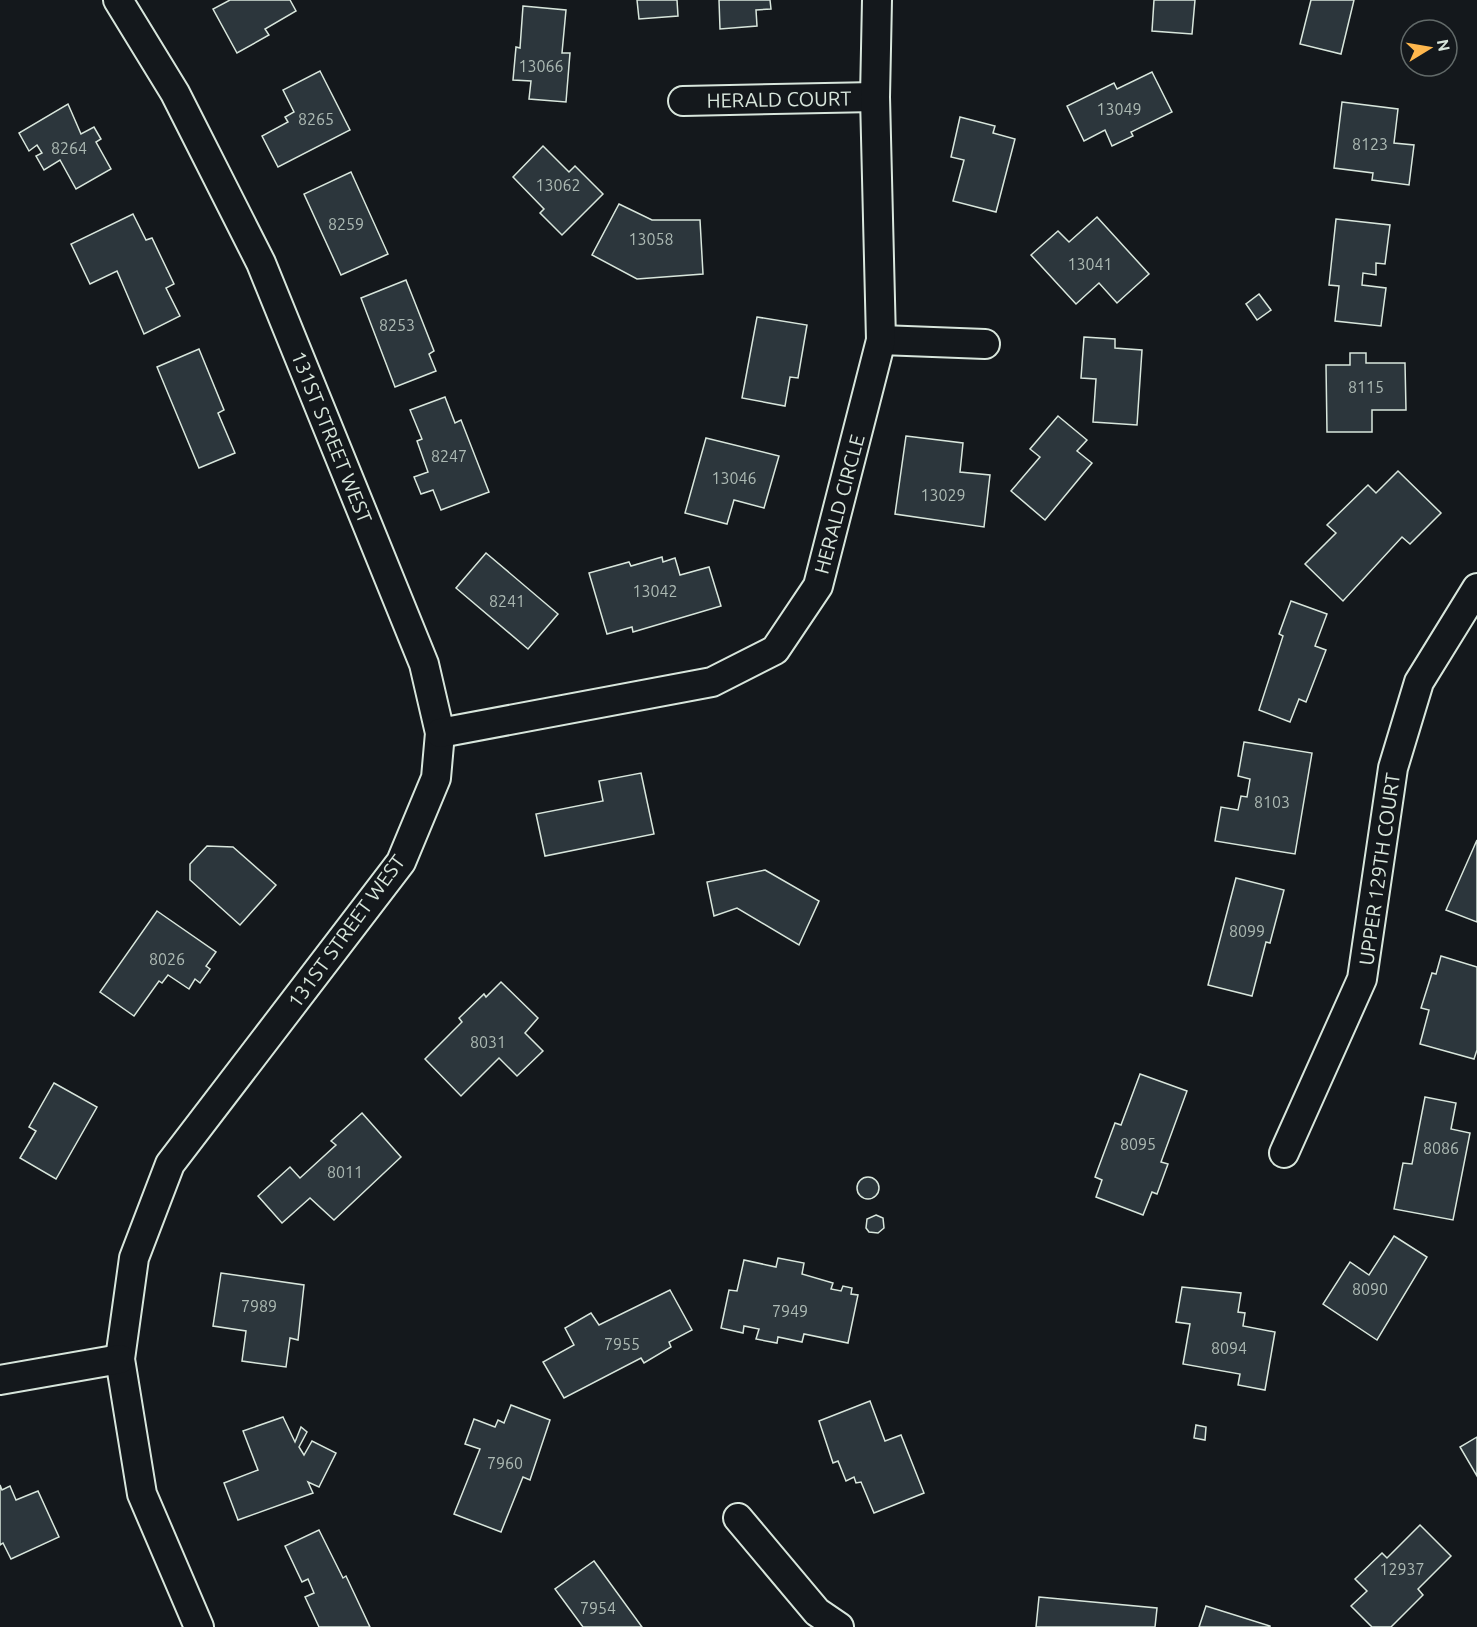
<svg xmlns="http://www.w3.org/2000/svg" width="1477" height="1627" font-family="Ubuntu,sans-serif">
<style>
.building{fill:#2c363c;stroke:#d8e6dc;stroke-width:1.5}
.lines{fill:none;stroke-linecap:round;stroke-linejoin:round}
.minor-casing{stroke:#d8e6dc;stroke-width:32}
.minor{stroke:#14181c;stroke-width:28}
.labels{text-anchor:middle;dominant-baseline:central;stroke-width:4.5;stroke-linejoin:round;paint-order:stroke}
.number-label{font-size:16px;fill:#adbab4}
.street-label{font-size:20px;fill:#d8e6dc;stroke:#14181c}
</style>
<rect width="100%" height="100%" fill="#14181c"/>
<g class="building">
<polygon points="230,0 290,0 296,11 265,29 269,35 237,53 213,9"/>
<polygon points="637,0 677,0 678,16 639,19"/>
<polygon points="719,0 770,0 771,9 756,10 757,26 720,29"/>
<polygon points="1154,0 1195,0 1192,34 1152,31"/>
<polygon points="1311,0 1354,0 1341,54 1300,44"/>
<polygon points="523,6 566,10 562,53 570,53 566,102 529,99 531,81 513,80 516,47 520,48"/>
<polygon points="320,71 350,130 278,167 262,136 288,122 285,117 294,112 283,90"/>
<polygon points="1152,72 1172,112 1131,132 1133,136 1112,146 1105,130 1084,141 1067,106 1114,83 1117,89"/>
<polygon points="1342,102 1398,109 1394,143 1414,145 1409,185 1372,180 1373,173 1334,168"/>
<polygon points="68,104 81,134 94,127 101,139 96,142 111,169 76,189 60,160 44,170 36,156 42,153 37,145 29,151 19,133"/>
<polygon points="960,117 995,126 993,133 1015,139 996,212 953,201 964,160 951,157"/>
<polygon points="543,146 569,172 575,166 603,194 562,235 540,213 544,209 513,177"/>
<polygon points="351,172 388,254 341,275 304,194"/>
<polygon points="619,204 652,220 700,220 703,274 637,279 592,255"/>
<polygon points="133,214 146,240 152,238 174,284 166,288 180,316 144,334 117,271 90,284 71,244"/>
<polygon points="1097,217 1149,274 1117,303 1099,283 1076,304 1031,255 1058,231 1069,242"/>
<polygon points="1336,219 1390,225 1385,264 1376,263 1376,275 1363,273 1362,285 1386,288 1381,326 1335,321 1339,286 1329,285"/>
<polygon points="406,280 434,351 429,354 436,371 395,387 361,298"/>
<polygon points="1259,294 1271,310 1257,320 1246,304"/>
<polygon points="757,317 807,325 798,378 790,377 785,406 742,398"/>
<polygon points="1084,337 1115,339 1115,348 1142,350 1137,425 1093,422 1096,379 1081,378"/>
<polygon points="199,349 224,410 218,413 235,453 199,468 157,367"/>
<polygon points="1350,353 1366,353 1366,363 1405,363 1406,410 1372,410 1372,432 1327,432 1326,365 1350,365"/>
<polygon points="445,397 455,423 461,420 489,492 441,510 433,490 421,494 414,477 428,472 417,441 422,439 410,410"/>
<polygon points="1058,416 1087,440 1077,451 1092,463 1045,520 1011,491 1040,457 1030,449"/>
<polygon points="906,436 963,443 960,472 990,475 984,527 895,514"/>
<polygon points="706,438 779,456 764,508 734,500 727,524 685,513"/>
<polygon points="1398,471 1441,513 1410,544 1402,537 1343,601 1305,564 1336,533 1327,525 1368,485 1376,493"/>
<polygon points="486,553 558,614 528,649 456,588"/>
<polygon points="662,557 663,562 675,558 680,575 709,567 721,606 633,632 632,627 607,634 589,573 629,562 631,566"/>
<polygon points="1291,601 1327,614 1315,646 1326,650 1306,702 1299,699 1290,722 1259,710 1283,636 1279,634"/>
<polygon points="1244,742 1312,753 1295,854 1215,841 1221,807 1238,810 1241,796 1247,797 1250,779 1238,776"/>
<polygon points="641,773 654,834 545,856 536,814 603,801 599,781"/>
<polygon points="1477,840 1477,922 1446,910"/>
<polygon points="207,846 233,847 276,885 240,925 190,880 190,864"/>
<polygon points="765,870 819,901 799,945 737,908 714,916 707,882"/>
<polygon points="1236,878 1284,890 1270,943 1266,942 1252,996 1208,985"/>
<polygon points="157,911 216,952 206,966 210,969 200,983 195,979 189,989 168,975 162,983 159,981 134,1016 100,992"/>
<polygon points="1441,956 1477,967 1477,1050 1474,1059 1420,1044 1429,1010 1421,1008 1432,973 1436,974"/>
<polygon points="501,982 538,1018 525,1033 543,1051 517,1076 499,1058 461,1096 425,1059 462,1022 459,1018 484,994 486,997"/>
<polygon points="1140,1074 1187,1091 1161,1162 1168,1164 1157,1194 1152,1192 1143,1215 1096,1197 1102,1180 1095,1177 1115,1123 1121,1125"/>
<polygon points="54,1083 97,1107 56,1179 20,1158 36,1131 29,1127"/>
<polygon points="1425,1097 1456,1103 1451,1129 1470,1133 1453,1220 1394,1209 1403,1163 1412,1164"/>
<polygon points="362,1113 401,1157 334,1220 310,1198 282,1223 258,1196 290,1167 300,1178 336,1145 331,1141"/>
<circle cx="868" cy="1188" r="11"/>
<polygon points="876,1215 883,1218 884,1228 878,1233 869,1232 866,1228 867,1219"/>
<polygon points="1394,1236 1427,1257 1377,1340 1323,1304 1350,1262 1369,1275"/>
<polygon points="778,1258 804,1263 802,1274 833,1283 831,1289 841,1291 843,1286 852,1288 851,1294 858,1295 848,1343 804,1334 802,1342 778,1337 777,1343 756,1339 759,1329 744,1326 743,1333 721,1328 729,1290 737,1291 744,1260 776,1267"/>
<polygon points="221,1273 304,1285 298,1340 290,1338 286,1367 242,1361 246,1331 213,1326"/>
<polygon points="1182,1287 1241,1293 1238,1312 1245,1313 1243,1326 1275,1332 1265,1390 1238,1385 1240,1374 1183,1364 1190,1324 1176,1322"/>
<polygon points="670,1290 692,1330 669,1342 671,1347 644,1363 641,1358 564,1398 543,1362 574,1345 565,1328 591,1313 599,1325"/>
<polygon points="870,1401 885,1441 901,1435 924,1493 874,1513 861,1482 856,1483 854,1477 846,1481 838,1461 833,1463 819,1421"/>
<polygon points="511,1405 550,1420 530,1480 523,1477 501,1532 454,1514 480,1449 465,1444 474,1419 495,1427 498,1420 504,1423"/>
<polygon points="283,1417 295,1442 301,1427 307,1432 299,1447 304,1455 312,1441 336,1453 319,1487 308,1482 313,1493 238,1520 224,1483 258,1470 243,1431"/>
<polygon points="1196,1425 1206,1427 1205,1440 1194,1438"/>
<polygon points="1477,1437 1477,1476 1460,1447"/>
<polygon points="0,1485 2,1490 10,1486 16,1500 38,1491 59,1537 11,1559 3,1543 0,1545"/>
<polygon points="1420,1525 1451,1556 1418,1589 1423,1595 1391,1627 1372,1627 1351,1606 1367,1591 1355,1579 1382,1553 1387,1558"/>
<polygon points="319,1530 343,1578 346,1576 370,1627 319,1627 305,1597 314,1593 308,1579 302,1582 285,1546"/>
<polygon points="594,1561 642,1627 583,1627 555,1589"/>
<polygon points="1039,1597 1157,1608 1155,1627 1036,1627"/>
<polygon points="1206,1606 1270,1626 1270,1627 1199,1627"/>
</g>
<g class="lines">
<defs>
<g id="minor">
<polyline points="118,0 175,93 261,263 424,664 440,733 436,778 401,862 170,1164 134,1258 120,1359 142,1494 199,1627"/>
<polyline points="683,101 875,97"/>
<polyline points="881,340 985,344"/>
<polyline points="440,733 712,682 775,650 818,586 881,340 875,97 877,0"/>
<polyline points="1284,1153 1362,979 1393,768 1419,682 1477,588"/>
<polyline points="0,1380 120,1359"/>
<polyline points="738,1518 817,1612 839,1627"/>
</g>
</defs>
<use href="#minor" class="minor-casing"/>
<use href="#minor" class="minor"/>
</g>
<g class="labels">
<g class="number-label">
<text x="541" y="66">13066</text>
<text x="1119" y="109">13049</text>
<text x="316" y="119">8265</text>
<text x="1370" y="144">8123</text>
<text x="69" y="148">8264</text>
<text x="558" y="185">13062</text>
<text x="346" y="224">8259</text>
<text x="651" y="239">13058</text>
<text x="1090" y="264">13041</text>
<text x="397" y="325">8253</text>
<text x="1366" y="387">8115</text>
<text x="449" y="456">8247</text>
<text x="734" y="478">13046</text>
<text x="943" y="495">13029</text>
<text x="655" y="591">13042</text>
<text x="507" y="601">8241</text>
<text x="1272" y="802">8103</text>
<text x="1247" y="931">8099</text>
<text x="167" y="959">8026</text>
<text x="488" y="1042">8031</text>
<text x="1138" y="1144">8095</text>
<text x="1441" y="1148">8086</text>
<text x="345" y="1172">8011</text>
<text x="1370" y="1289">8090</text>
<text x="259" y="1306">7989</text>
<text x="790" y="1311">7949</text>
<text x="622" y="1344">7955</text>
<text x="1229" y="1348">8094</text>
<text x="505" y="1463">7960</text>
<text x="1402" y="1569">12937</text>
<text x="598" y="1608">7954</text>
</g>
<g class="street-label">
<text transform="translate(779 99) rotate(-1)">HERALD COURT</text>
<text transform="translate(332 437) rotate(68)">131ST STREET WEST</text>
<text transform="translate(839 504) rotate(-75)">HERALD CIRCLE</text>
<text transform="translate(1379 869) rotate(-82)">UPPER 129TH COURT</text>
<text transform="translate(346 931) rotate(-54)">131ST STREET WEST</text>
</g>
</g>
<g transform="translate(1429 48) rotate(79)"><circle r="28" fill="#14181c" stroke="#626a69" stroke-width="1.5"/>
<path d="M0-4.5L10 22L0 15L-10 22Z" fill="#ffb74d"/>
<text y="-9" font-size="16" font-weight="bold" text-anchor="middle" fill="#d8e6dc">N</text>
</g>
</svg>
